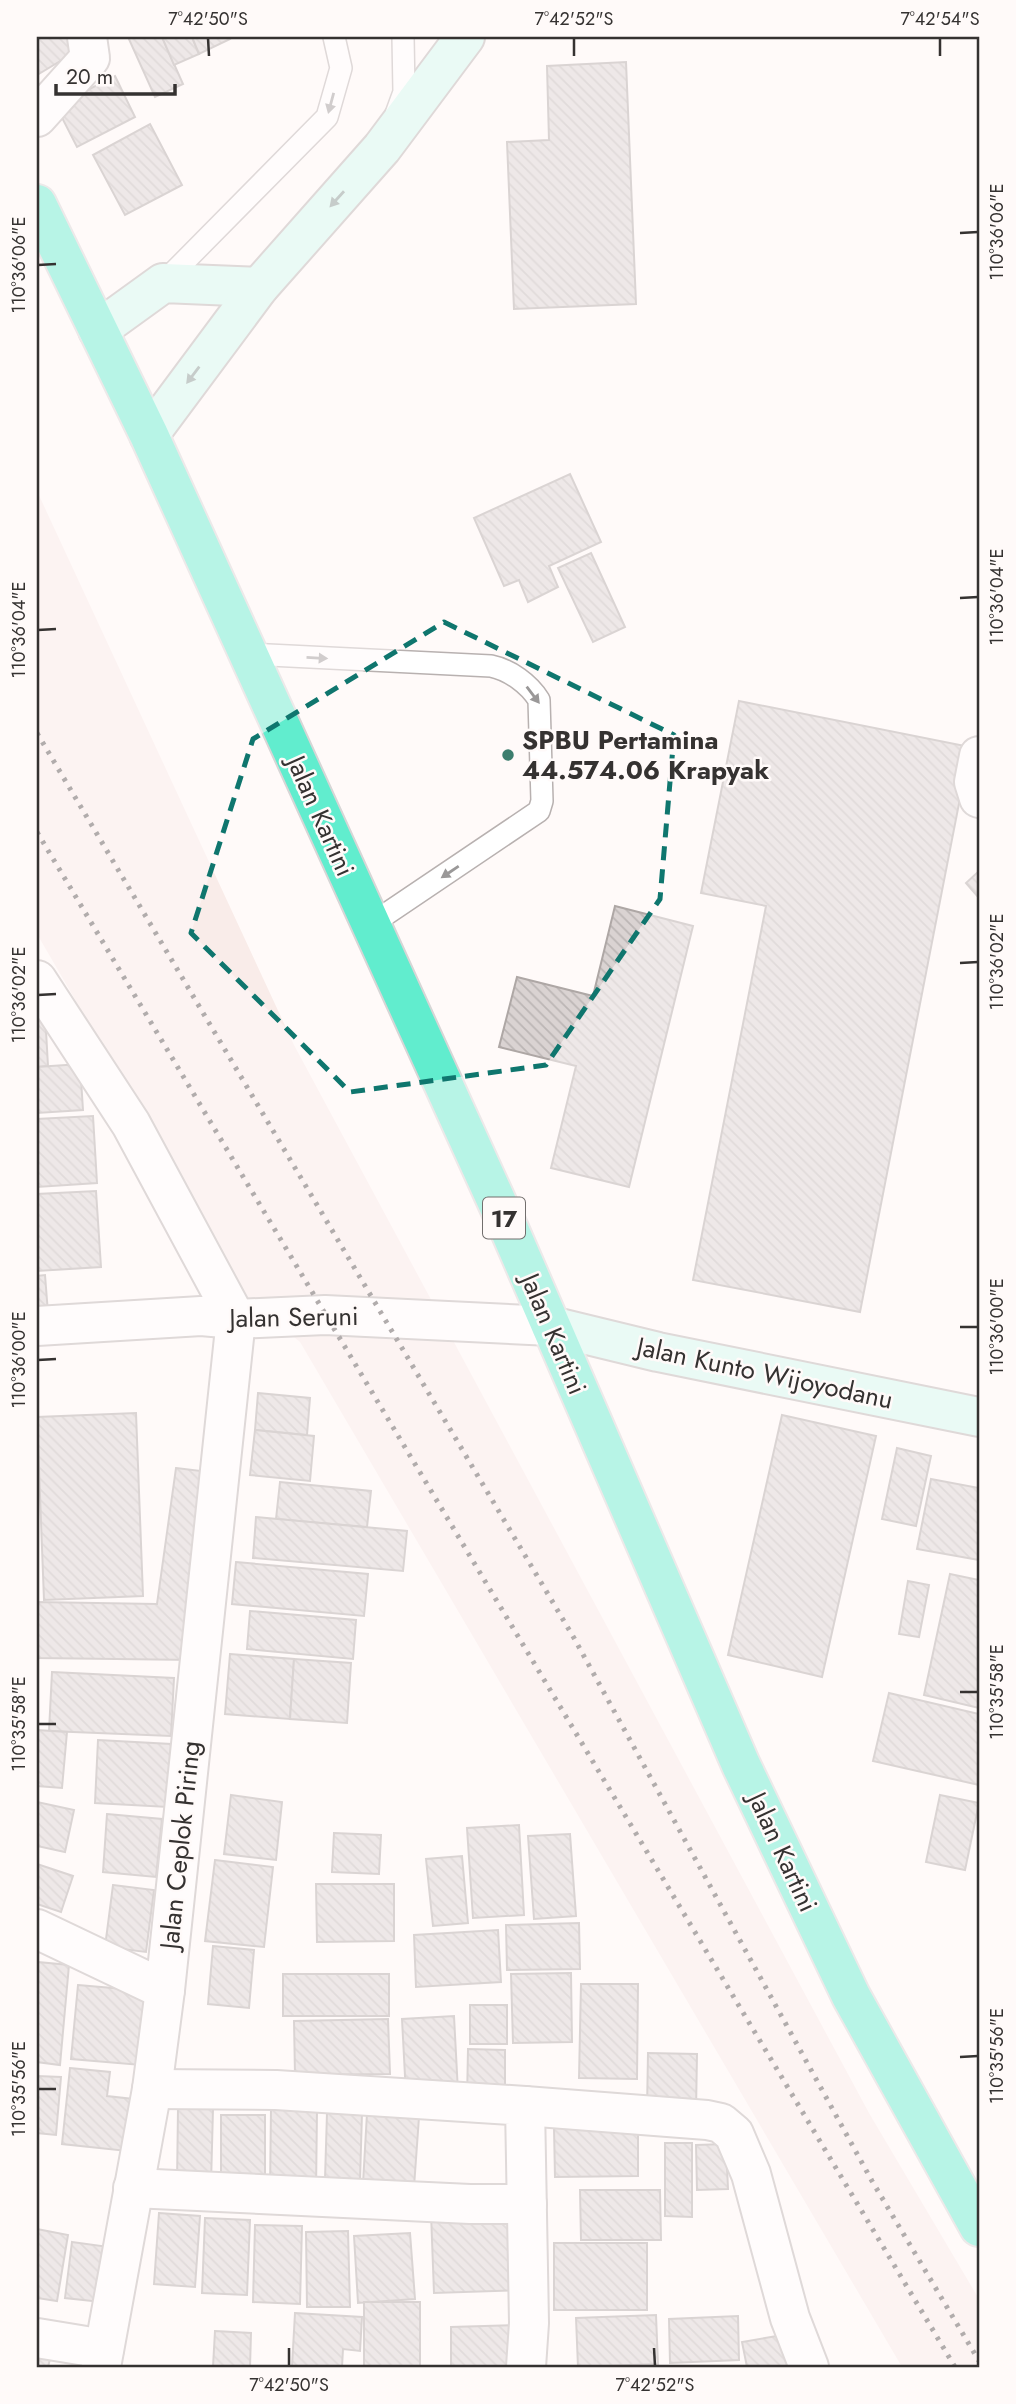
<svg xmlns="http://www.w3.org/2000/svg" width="1016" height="2404" font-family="Jost,sans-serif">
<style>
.built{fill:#f9ece9}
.building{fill:url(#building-back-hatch);stroke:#aea7a5;stroke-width:2}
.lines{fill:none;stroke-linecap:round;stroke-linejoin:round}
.lane-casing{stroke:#b8b1b0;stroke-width:24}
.street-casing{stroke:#b8b1b0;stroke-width:42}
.secondary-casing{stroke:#b8b1b0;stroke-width:42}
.highway-casing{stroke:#d7d6d6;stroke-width:42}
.lane{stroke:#fff;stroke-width:21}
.street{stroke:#fff;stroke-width:38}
.secondary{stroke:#d0faf0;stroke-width:38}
.highway{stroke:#61edce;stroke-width:38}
.rail{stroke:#534f4e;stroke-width:5;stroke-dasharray:3.5 7;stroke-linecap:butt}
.oneway{fill:#9a9898}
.oneway2{fill:#829690}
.marked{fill:none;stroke:#0f766e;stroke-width:5;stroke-dasharray:14 9;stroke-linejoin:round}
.ticks{fill:none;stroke:#353231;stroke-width:2.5}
.poi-dot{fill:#3c7e6e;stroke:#fffaf9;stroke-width:2.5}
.labels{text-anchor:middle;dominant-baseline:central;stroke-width:5;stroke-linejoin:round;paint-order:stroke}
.shield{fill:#fffaf9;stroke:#726e6d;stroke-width:2}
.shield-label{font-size:24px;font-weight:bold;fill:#353231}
.poi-label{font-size:26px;font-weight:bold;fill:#353231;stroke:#fffaf9;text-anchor:start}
.street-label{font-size:26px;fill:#353231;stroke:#fffaf9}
.neatline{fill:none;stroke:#353231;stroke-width:2.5}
.ticks-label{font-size:18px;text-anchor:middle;fill:#353231}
</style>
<defs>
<pattern id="building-back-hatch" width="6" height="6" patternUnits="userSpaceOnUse" patternTransform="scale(1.75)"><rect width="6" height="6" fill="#dad3d2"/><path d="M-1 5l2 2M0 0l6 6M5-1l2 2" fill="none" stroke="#bcb6b5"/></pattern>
</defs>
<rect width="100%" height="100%" fill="#fffaf9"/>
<polygon class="built" points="37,491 294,1045 869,2113 979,2299 979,2367 902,2367 300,1342 250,1301 37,934"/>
<g class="building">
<polygon points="37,37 75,37 82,48 37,75"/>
<polygon points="128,37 162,37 183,84 155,97"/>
<polygon points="162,37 192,37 199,54 174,65"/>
<polygon points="192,37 229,37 230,39 199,54"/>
<polygon points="626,62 636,304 514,309 507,142 549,140 547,66"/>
<polygon points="115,76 135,117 77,147 56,106"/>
<polygon points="150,124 182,185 125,215 93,155"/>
<polygon points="570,474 601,542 549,566 558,587 528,602 519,580 504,586 474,518"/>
<polygon points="591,553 625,627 593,642 558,568"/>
<polygon points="739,701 970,747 860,1312 693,1280 766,906 701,893"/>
<polygon points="979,871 979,898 966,883"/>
<polygon points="615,906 693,926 629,1187 551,1168 576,1066 499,1047 517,977 593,996"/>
<polygon points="37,1013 45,1013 48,1066 37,1067"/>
<polygon points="80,1064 83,1110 37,1113 37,1067"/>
<polygon points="93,1116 97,1183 37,1187 37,1119"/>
<polygon points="96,1191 101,1267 37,1271 37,1194"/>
<polygon points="45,1275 48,1313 37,1313 37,1276"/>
<polygon points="258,1393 310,1398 307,1435 255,1430"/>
<polygon points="136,1413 143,1596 44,1600 37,1417"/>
<polygon points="782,1415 876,1436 822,1677 728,1655"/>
<polygon points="255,1430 314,1436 310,1481 250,1475"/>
<polygon points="897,1448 931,1456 916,1526 882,1519"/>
<polygon points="176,1468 218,1473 194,1660 37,1658 37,1602 157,1604"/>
<polygon points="931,1479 979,1488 979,1560 917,1549"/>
<polygon points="280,1482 371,1491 367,1527 276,1519"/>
<polygon points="256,1517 407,1531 403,1571 253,1558"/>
<polygon points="236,1562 368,1574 364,1616 232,1604"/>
<polygon points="950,1574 979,1580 979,1708 924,1695"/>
<polygon points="908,1581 929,1585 919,1637 899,1634"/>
<polygon points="250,1611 356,1620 353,1659 247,1649"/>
<polygon points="230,1654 294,1659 290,1719 225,1714"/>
<polygon points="294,1659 351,1663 347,1723 290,1719"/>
<polygon points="52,1672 174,1678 171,1736 49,1731"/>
<polygon points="889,1693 979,1714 979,1785 873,1761"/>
<polygon points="37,1730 67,1732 62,1788 37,1786"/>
<polygon points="98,1740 171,1744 168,1807 95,1803"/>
<polygon points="231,1795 282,1802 276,1860 224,1854"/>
<polygon points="940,1795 979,1803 965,1870 926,1862"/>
<polygon points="37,1802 74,1810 65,1852 37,1846"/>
<polygon points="107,1814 162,1819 156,1877 103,1872"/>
<polygon points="519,1825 524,1915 473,1918 467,1828"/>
<polygon points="334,1833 381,1835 379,1874 332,1872"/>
<polygon points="570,1834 576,1916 534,1919 528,1836"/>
<polygon points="462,1856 468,1923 433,1926 426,1859"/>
<polygon points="215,1860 273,1867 264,1947 205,1941"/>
<polygon points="37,1864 73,1876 61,1912 37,1904"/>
<polygon points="316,1884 394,1884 394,1941 317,1942"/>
<polygon points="113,1885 154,1890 146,1952 105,1947"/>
<polygon points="579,1923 580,1969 507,1970 506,1925"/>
<polygon points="498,1930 501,1982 416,1987 414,1935"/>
<polygon points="213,1946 254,1950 249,2008 208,2004"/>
<polygon points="38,1962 69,1965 60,2065 37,2062"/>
<polygon points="571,1973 572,2042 513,2043 511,1974"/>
<rect x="283" y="1974" width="106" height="42"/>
<polygon points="581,1984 638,1984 637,2079 579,2078"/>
<polygon points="78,1985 147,1991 141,2065 71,2059"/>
<rect x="470" y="2005" width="37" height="39"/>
<polygon points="454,2016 458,2092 406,2095 402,2019"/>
<polygon points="388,2019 390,2074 295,2075 294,2021"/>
<polygon points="468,2049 505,2050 505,2101 467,2100"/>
<polygon points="648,2053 697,2054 696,2111 647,2110"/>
<polygon points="70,2068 110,2072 107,2096 133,2099 127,2151 62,2144"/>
<polygon points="37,2076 61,2077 56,2135 37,2133"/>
<polygon points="178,2109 213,2109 211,2184 177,2183"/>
<polygon points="271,2109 317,2109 316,2192 270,2191"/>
<polygon points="327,2113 362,2113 360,2180 325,2179"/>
<polygon points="367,2113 419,2117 414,2187 363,2184"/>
<rect x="221" y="2115" width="44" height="73"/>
<polygon points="638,2127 638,2176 555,2177 554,2128"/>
<polygon points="665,2143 692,2143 692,2217 665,2216"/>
<polygon points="726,2144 728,2189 697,2190 696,2145"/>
<polygon points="580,2190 660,2190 661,2240 581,2240"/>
<polygon points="520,2210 523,2290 434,2293 431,2213"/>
<polygon points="159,2213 200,2216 195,2287 154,2284"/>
<polygon points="205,2218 250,2220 247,2295 202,2293"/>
<polygon points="255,2225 302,2226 300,2304 253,2302"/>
<polygon points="37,2229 68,2235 57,2301 37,2298"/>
<polygon points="348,2231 350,2307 307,2307 306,2232"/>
<polygon points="410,2233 415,2299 358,2303 354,2236"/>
<polygon points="72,2242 109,2247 101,2302 65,2298"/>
<rect x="554" y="2243" width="93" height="67"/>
<rect x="364" y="2302" width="56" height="65"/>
<polygon points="295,2313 362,2317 360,2351 343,2349 342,2367 292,2367"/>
<polygon points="656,2315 658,2364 578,2367 576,2318"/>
<polygon points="738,2316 739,2360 670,2363 669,2319"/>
<polygon points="523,2325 524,2366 451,2367 451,2327"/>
<polygon points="215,2331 251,2333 250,2367 213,2367"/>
<polygon points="789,2334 795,2367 747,2367 742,2342"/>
<polygon points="37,2356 50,2359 48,2367 37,2367"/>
</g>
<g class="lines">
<defs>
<g id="lane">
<polyline points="396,114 404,92 403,37"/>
<polyline points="163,283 327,117 341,68 334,37"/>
<path d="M249,654L491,666C510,670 529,684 539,700L542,801L539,811L370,925"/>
</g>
<g id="street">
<polyline points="37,117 90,58 87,37"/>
<polyline points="979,756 974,782 979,798"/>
<polyline points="37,980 131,1124 236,1319 165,1990 152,2089 101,2367"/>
<polyline points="37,1326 201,1316 236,1319 325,1315 551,1326"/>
<polyline points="37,1929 165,1990"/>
<polyline points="152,2089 276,2090 525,2106 529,2323 526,2367"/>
<polyline points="525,2106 707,2120 721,2123 734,2134 751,2174 790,2318 809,2367"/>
<polyline points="133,2188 470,2204 527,2204"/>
<polyline points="37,2338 104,2349"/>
</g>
<g id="secondary">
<polyline points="98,330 163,283 259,287"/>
<polyline points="149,435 259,287 382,148 465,37"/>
<polyline points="551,1326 658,1352 979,1417"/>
</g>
<polyline id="highway" points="37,204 149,435 510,1231 741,1765 851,1996 979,2227"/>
</defs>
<use href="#lane" class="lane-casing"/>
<use href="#street" class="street-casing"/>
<use href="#secondary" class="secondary-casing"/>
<use href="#highway" class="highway-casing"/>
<use href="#lane" class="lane"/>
<use href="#street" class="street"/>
<use href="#secondary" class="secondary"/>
<use href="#highway" class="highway"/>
<g class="rail">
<polyline points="37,733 574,1638 872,2181 979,2361"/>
<polyline points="37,832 955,2367"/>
</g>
</g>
<defs><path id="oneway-solid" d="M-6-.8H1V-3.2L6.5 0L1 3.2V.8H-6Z" transform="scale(1.75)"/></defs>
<g class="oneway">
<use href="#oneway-solid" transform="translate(331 103) rotate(105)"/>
<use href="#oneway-solid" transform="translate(317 658) rotate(3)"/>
<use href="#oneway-solid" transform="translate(533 695) rotate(53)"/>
<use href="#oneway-solid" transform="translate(450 872) rotate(146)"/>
</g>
<g class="oneway2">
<use href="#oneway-solid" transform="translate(337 199) rotate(132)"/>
<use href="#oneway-solid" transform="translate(193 375) rotate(127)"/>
</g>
<path d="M0 0H1016V2404H0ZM444,622L674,735L660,899L546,1065L350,1092L191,933L253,739Z" fill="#fffaf9" fill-opacity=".55" fill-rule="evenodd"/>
<path class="marked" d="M444,622L674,735L660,899L546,1065L350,1092L191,933L253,739Z"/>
<path class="ticks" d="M208,38L209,56M574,38V56M940,38V56M960,233L978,232M38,265L56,264M960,598L978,597M38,630L56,629M960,963L978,962M38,995L56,994M960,1327H978M38,1360L56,1359M960,1692H978M38,1724H56M960,2057L978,2056M38,2089H56M289,2348V2366M654,2348L655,2366"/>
<circle class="poi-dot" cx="508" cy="755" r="7"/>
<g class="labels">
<rect class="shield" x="483" y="1197.5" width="42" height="41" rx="5"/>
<g class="shield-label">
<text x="504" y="1218">17</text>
</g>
<g class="poi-label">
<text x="522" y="740">SPBU Pertamina<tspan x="522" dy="30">44.574.06 Krapyak</tspan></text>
</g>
<g class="street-label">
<text transform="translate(321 816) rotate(66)">Jalan Kartini</text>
<text transform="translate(294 1317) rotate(-1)">Jalan Seruni</text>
<text transform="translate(554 1334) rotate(67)">Jalan Kartini</text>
<text transform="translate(765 1373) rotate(12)">Jalan Kunto Wijoyodanu</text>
<text transform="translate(180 1845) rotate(-84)">Jalan Ceplok Piring</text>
<text transform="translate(783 1852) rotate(65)">Jalan Kartini</text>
</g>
</g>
<rect width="1016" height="2404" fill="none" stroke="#fffaf9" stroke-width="77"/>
<path d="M56 84v10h119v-10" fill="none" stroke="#353231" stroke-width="3.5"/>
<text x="66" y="84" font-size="21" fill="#353231" stroke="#fffaf9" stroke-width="5" paint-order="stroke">20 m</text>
<rect x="38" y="38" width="940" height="2328" class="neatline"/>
<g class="ticks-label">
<text x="208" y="25">7°42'50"S</text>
<text x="574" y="25">7°42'52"S</text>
<text x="940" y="25">7°42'54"S</text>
<text transform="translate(997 232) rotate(-90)" y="6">110°36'06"E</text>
<text transform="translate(19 265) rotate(-90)" y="6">110°36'06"E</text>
<text transform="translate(997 597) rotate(-90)" y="6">110°36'04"E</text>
<text transform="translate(19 630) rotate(-90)" y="6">110°36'04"E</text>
<text transform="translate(997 962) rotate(-90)" y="6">110°36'02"E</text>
<text transform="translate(19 995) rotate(-90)" y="6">110°36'02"E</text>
<text transform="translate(997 1327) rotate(-90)" y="6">110°36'00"E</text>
<text transform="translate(19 1360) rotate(-90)" y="6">110°36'00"E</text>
<text transform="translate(997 1692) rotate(-90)" y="6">110°35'58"E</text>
<text transform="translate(19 1724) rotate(-90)" y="6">110°35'58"E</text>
<text transform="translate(997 2056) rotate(-90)" y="6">110°35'56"E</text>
<text transform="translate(19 2089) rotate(-90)" y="6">110°35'56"E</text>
<text x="289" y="2391">7°42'50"S</text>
<text x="655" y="2391">7°42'52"S</text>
</g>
</svg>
